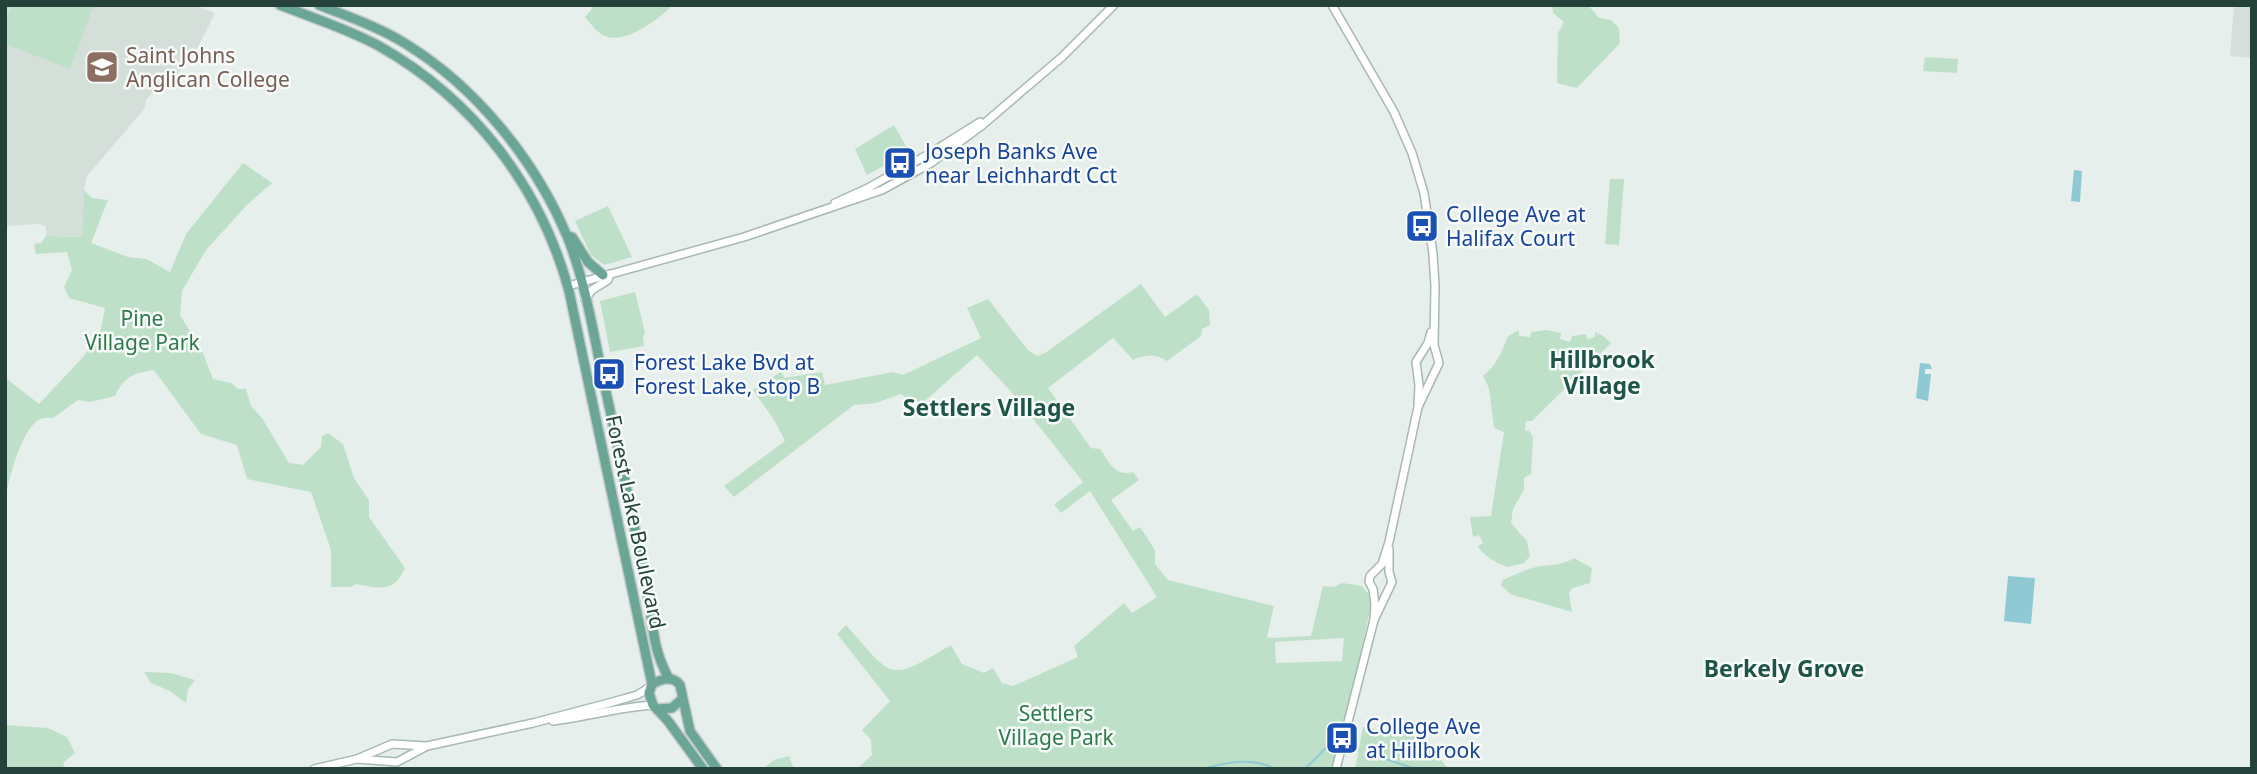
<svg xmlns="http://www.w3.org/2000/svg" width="2257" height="774" font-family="'Noto Sans',sans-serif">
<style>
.built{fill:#d4dfda}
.green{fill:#bfe0c8;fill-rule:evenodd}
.water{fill:#8ec9d4}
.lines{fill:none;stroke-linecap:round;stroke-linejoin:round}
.stream{stroke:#8ec9d4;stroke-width:2}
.minor-casing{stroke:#a8b8b2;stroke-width:10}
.major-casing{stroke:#c2cac8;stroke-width:12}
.minor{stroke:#fff;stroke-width:7}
.major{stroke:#6aa596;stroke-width:9}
.labels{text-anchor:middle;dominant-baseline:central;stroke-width:5;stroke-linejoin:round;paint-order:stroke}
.education-label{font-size:21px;fill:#785e54;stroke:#f7fbf9;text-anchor:start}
.transit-label{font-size:21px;fill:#164399;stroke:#f7fbf9;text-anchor:start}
.park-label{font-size:21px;fill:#2d7a4b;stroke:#f7fbf9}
.street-label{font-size:21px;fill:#24423a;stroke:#f7fbf9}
.neighbourhood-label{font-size:23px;font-weight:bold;fill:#1f5548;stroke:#f7fbf9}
</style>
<rect width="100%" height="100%" fill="#e6efeb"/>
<g class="built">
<polygon points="5,5 194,5 215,13 197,49 172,81 159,86 146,100 145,108 87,176 84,190 82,237 46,236 46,227 39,224 5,226"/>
<polygon points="2234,5 2252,5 2252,58 2230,56"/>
</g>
<g class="green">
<polygon points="12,5 94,5 70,69 5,44 5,23"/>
<path d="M595,5H673C659,19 625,45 605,36C597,33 590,23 585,17Z"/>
<polygon points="1552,5 1588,5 1599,18 1611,20 1619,28 1620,43 1577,88 1557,83 1558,33 1564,22 1553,13"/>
<polygon points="1925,57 1958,59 1957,73 1923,71"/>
<polygon points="894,125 909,152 867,175 855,149"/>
<path d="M243,163L272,183L247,205L206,250L182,291L180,315L203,353L213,379L231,383L238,389H246L251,406L262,418L289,463L303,465L321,447L322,436L328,433L343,444L354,478L369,500V517L405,568C394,594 378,588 356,584L350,587H331V550L311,492L247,479L237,445L201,434L154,370C133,373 124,377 115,396L90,402L78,400L53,418C48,418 42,417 37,421C20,434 9,479 5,500V380L7,379L39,404L84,356L101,329L105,308L69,298L64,287L72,270L67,252L36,254L34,244L41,243L46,236L82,237L84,190L92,198L108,200L91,243L128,257L146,259L170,272L186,234Z"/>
<polygon points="1610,179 1624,179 1619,245 1605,244"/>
<polygon points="608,206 632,257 604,265 591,255 575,221"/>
<path d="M1141,284L1165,317L1197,294L1209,310L1210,325L1202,329L1201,336L1167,361C1154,353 1146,355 1133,360L1113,338L1048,388L1091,448L1100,449C1109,462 1115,477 1133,472L1139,480L1111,500L1133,531L1140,527L1155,550V564L1168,580L1274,606L1267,637L1271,638L1311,636L1323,586L1334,587L1342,583L1362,586L1370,596L1371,606L1335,769H857L872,755L871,740L862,730L890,701L837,634L846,625C894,679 887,683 951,645L962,664L984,673L993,668L1002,683L1013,686L1078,657L1074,646L1124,603L1132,613L1157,597L1090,491L1061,513L1054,505L1083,482L1015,396L977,355L918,407L901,394L876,403L854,405L734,497L724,486L785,441L774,420L753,390L782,371L784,378L822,372L825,385L893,372L903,375L981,338L967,308L988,299L1028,350L1037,356L1045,353ZM1344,638L1342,661L1276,663L1275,642Z"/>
<polygon points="635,292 645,332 643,337 644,346 610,352 600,301"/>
<path d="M1519,330V336L1530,337L1531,332L1547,330L1561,333L1560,339L1570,342L1572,336L1586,334L1587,339L1595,337V332L1602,335L1611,343L1532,421H1526L1525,430L1529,431L1533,437L1531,474L1524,478V490L1513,509L1511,523L1527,541L1530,556L1524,563L1508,567C1497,563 1484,557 1478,546L1483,543L1479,535L1473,537L1470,517L1491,516L1504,432L1494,428L1489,388L1483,376C1496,366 1502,352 1508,336Z"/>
<path d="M1574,558L1592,568L1590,583L1572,588L1569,593L1572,612L1510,594L1501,585L1503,580C1513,575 1525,570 1536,567C1550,564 1562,566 1574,558Z"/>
<polygon points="144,672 171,673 195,680 188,689 186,703 170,691 151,683"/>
<polygon points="5,725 48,728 67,737 75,753 64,762 63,769 5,769"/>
<polygon points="1363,727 1421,736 1447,767 1467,769 1355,769"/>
<polygon points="789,756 794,769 762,769 774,760"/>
</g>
<g class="water">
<polygon points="2074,170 2082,171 2080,202 2071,201"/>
<polygon points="1920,363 1930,364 1932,369 1925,369 1925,374 1931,374 1928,401 1916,398"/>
<polygon points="2008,576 2035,578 2031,624 2004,621"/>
</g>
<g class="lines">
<g class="stream">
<polyline points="1366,746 1386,759 1415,769"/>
<path d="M1203,769C1227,762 1252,757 1275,769"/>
<path d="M1304,769C1317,760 1324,745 1338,741"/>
</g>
<defs>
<g id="minor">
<polyline points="1332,5 1394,112 1412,153 1424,193 1433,254 1435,286 1434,345 1439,363 1418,407"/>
<polyline points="835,203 866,189 934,151 980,122"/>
<polyline points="568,286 744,237 882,190 931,163 980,127 1062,57 1114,5"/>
<polyline points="585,299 592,290 608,280 610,274"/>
<polyline points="1374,620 1375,604 1373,589 1369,582 1370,576 1382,564 1389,542 1418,407 1419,385 1416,362 1428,343 1431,332"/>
<path d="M553,721C587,717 619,707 653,705"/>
<polyline points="357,759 397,762 427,746 533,723 609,703 637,695 650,687"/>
<polyline points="314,769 357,759 392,744 426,746"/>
<polyline points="1336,769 1374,620 1392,582 1389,572 1389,549"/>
</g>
<g id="major">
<path d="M280,5C313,18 348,29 379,46C473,99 541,187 569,291L652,684"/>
<path d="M319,5C349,17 379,27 406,44C476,87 535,160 567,236C584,278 592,325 601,369C613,423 624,476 635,530C640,554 645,579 649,603C654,634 654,651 669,679"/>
<polyline points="568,236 572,237 588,262 603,275"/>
<polyline points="657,709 672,708 682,699"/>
<path d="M703,769L668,721L653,705L649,693L652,684C662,679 672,675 680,685L690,731L717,769"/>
</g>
</defs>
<use href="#minor" class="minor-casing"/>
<use href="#major" class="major-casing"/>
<use href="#minor" class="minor"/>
<use href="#major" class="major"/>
</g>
<defs>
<symbol id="school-square" viewBox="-11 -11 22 22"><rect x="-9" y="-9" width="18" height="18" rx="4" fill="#8d6e63" stroke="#f7fbf9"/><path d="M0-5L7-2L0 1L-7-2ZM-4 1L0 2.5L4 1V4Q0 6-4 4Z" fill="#fff"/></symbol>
<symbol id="bus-square" viewBox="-11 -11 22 22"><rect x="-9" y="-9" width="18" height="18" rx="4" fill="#1a4fb4" stroke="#f7fbf9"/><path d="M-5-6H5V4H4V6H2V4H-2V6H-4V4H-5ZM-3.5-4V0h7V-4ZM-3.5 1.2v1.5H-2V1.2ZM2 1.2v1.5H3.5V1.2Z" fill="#fff"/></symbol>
</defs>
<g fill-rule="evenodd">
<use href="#school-square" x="83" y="48" width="38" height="38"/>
<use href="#bus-square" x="881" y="144" width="38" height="38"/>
<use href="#bus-square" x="1403" y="207" width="38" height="38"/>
<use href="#bus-square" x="590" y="355" width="38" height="38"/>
<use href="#bus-square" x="1323" y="719" width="38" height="38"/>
</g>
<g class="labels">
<g class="education-label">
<text x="126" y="55">Saint Johns<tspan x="126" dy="24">Anglican College</tspan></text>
</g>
<g class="transit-label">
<text x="925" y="151">Joseph Banks Ave<tspan x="925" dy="24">near Leichhardt Cct</tspan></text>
<text x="1446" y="214">College Ave at<tspan x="1446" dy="24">Halifax Court</tspan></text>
<text x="634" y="362">Forest Lake Bvd at<tspan x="634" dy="24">Forest Lake, stop B</tspan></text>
<text x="1366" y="726">College Ave<tspan x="1366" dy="24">at Hillbrook</tspan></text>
</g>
<g class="park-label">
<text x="142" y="318">Pine<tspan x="142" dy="24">Village Park</tspan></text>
<text x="1056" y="713">Settlers<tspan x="1056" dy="24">Village Park</tspan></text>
</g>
<g class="street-label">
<text transform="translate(636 522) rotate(78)">Forest Lake Boulevard</text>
</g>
<g class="neighbourhood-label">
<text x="1602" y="359">Hillbrook<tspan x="1602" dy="26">Village</tspan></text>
<text x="989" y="407">Settlers Village</text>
<text x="1784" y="668">Berkely Grove</text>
</g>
</g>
<rect width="2257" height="774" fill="none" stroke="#24423a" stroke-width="14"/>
</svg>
